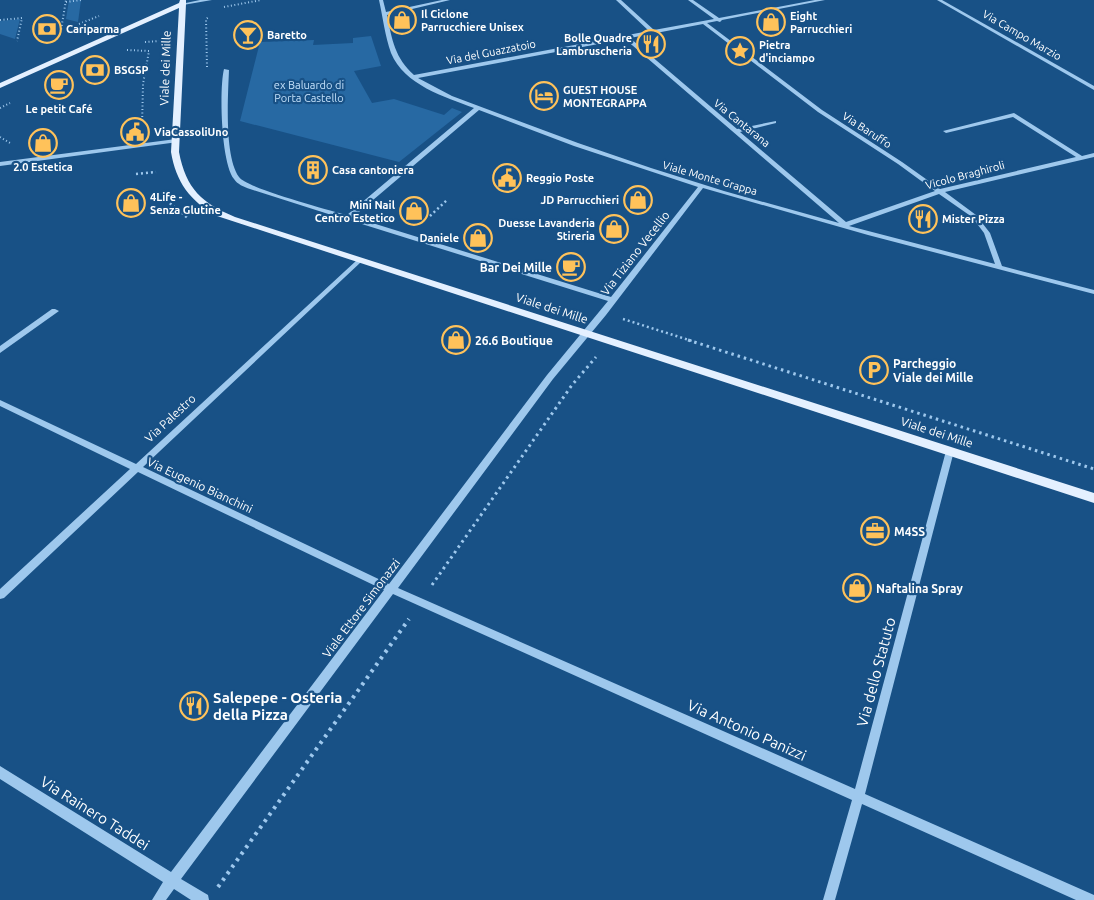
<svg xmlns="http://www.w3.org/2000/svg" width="1094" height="900" font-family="Ubuntu,sans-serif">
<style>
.green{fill:#2769a3}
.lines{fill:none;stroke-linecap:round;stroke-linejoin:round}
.path-far3{stroke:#9ec8ed;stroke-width:2;stroke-dasharray:1 2.5;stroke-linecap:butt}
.path-far2{stroke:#9ec8ed;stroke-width:2.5;stroke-dasharray:2 3;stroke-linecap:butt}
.path-far1{stroke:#9ec8ed;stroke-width:3;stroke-dasharray:2.5 4;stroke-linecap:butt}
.path{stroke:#9ec8ed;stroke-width:4;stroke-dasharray:3 5;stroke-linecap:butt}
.minor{fill:#9ec8ed;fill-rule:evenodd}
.major{fill:#e4f0ff;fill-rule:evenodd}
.labels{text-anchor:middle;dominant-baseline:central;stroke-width:4.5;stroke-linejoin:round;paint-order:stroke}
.far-poi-label{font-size:11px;font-weight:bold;fill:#fff;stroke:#185186;text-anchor:start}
.far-street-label{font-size:11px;fill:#fff;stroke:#185186}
.far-park-label{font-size:11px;fill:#c3e0fa;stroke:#185186}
.street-label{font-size:12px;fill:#fff;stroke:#185186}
.poi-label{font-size:12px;font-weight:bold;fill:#fff;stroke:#185186;text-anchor:start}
.near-street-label{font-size:15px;fill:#fff;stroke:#185186}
.near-poi-label{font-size:15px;font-weight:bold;fill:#fff;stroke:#185186;text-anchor:start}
</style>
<rect width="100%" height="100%" fill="#185186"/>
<g class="green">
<polygon points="69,0 81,0 78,22 66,19"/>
<polygon points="20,19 15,39 0,34 0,21"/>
<polygon points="371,36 381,66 354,71 372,103 394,99 444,115 452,108 462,112 399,162 240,121 260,42 314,40 313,45 353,43 353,38"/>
</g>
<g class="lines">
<g class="path-far3">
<polyline points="66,2 81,0"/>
<polyline points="224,7 261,0"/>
<polyline points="0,20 22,18 17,41"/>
<polyline points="79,24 99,16"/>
<polyline points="57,39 61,30 66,0"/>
<polyline points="145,42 161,41"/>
<polyline points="127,50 149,51 143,84 142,127"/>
<polyline points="207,67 206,19 209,17"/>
<polyline points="0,108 10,103"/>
<polyline points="0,137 12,144"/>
</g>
<g class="path-far2">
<polyline points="136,174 156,172"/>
<polyline points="166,200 189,219"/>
<polyline points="430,216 447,200"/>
<polyline points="623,319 692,341"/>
</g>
<g class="path-far1">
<polyline points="688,340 1094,469"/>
<polyline points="432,585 572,385 596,357"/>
</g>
<polyline class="path" points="218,887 409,619"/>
<g class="minor">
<polygon points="200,0 212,0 183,5 181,4"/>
<path d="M379,0H383L386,12L442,0H450L387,15C392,40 395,58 414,75L649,31L616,0H621L654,30L714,19L688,0H693L719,18L815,0H825L722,20L720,22L717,21L707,23L822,110L902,162L940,189L1076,157L1013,117L946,133L943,131L1014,113L1082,156L1094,153V157L945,192L976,215L990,233L1002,266L1094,290V294L868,235L703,188L606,315L553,379L398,588L855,789L946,451L947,449H953L954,451L865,794L1094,895V900H1076L862,804L835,900H823L852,800L393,594L181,879L208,895L209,900H191L174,889L166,900H152L163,882L0,779V766L171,872L384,590L138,472L4,598L0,599V589L130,469L0,406V400L136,464L357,260H361V262L143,467L389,584L547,375L608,301L349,220H345L344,219L250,189C244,187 237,184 234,179C221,163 219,89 224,69L229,70C228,96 224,156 239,177C246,188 329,210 347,215L474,108C445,97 404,85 391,53C385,36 383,18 379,0ZM703,24L818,112L898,164L935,191L846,222L740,132L776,123V121L737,129L630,38ZM625,39L839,223L724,191L651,168L578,143L452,96L418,78ZM479,110L574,146L698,187L611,297L353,217ZM939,194L972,217L984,233L995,264L849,226Z"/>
<polygon points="937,0 942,0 1094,86 1094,90"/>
<polygon points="176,139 179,141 178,142 0,166 0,162"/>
<polygon points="52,309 55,309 59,311 0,353 0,346"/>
</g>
<path class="major" d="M180,0H186V4L179,152C186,189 202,203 235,217L1094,493V503L217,216C190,201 176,182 171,152L179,8L0,88V83L179,3Z"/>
</g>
<defs>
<symbol id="shop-ring" viewBox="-11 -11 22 22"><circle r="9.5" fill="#185186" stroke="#ffc25a" stroke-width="1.5"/><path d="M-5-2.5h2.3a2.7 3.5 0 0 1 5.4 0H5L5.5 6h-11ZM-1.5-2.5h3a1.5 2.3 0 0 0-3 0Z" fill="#ffc25a"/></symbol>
<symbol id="bank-ring" viewBox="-11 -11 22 22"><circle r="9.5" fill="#185186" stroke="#ffc25a" stroke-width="1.5"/><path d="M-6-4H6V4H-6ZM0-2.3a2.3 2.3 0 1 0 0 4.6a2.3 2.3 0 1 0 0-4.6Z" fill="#ffc25a"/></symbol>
<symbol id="bar-ring" viewBox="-11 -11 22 22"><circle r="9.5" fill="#185186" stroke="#ffc25a" stroke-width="1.5"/><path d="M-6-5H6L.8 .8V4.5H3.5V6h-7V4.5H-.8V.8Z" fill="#ffc25a"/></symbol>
<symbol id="restaurant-ring" viewBox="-11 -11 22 22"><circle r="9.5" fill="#185186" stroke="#ffc25a" stroke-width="1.5"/><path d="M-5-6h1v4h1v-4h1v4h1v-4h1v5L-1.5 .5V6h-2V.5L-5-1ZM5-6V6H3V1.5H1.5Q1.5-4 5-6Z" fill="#ffc25a"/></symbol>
<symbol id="sight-ring" viewBox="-11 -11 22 22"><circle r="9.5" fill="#185186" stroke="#ffc25a" stroke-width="1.5"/><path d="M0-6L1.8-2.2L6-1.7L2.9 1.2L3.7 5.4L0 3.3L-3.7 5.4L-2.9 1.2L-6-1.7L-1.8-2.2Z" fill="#ffc25a"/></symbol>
<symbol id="cafe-ring" viewBox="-11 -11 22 22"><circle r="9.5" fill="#185186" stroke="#ffc25a" stroke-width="1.5"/><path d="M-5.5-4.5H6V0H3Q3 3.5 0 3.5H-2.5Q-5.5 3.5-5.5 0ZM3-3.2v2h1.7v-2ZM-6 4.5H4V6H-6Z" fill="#ffc25a"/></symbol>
<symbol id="hotel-ring" viewBox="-11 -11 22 22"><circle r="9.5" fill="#185186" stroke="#ffc25a" stroke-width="1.5"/><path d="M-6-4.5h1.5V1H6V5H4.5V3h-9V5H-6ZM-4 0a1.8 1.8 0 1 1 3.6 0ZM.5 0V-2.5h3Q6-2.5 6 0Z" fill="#ffc25a"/></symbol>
<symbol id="civic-ring" viewBox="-11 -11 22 22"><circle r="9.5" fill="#185186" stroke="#ffc25a" stroke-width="1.5"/><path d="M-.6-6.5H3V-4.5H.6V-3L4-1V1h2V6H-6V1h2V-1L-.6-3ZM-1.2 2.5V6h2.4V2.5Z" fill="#ffc25a"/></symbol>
<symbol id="building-ring" viewBox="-11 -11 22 22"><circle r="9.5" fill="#185186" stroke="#ffc25a" stroke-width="1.5"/><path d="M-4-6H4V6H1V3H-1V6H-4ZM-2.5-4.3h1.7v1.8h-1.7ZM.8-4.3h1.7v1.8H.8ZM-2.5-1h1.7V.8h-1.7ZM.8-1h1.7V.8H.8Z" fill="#ffc25a"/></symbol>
<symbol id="parking-ring" viewBox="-11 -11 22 22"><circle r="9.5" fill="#185186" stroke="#ffc25a" stroke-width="1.5"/><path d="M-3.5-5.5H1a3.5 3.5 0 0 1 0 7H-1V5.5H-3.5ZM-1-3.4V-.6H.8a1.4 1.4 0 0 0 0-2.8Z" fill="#ffc25a"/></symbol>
<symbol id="office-ring" viewBox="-11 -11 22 22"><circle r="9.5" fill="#185186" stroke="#ffc25a" stroke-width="1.5"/><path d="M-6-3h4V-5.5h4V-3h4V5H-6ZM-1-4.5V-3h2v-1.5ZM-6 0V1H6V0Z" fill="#ffc25a"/></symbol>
</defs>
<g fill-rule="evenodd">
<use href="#shop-ring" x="386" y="4" width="32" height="32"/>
<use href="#shop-ring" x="755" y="6" width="32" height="32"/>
<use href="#bank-ring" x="31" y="13" width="32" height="32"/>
<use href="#bar-ring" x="232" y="19" width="32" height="32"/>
<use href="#restaurant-ring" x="635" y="28" width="32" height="32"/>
<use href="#sight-ring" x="724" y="35" width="32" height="32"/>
<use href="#bank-ring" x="79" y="54" width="32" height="32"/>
<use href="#cafe-ring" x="43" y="69" width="32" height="32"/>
<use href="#hotel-ring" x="528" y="80" width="32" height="32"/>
<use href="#civic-ring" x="119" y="116" width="32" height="32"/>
<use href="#shop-ring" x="27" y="127" width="32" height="32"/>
<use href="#building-ring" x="297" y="154" width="32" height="32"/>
<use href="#civic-ring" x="491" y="162" width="32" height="32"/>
<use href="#shop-ring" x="622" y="184" width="32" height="32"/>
<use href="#shop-ring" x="115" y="187" width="32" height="32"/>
<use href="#shop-ring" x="398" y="195" width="32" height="32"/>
<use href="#restaurant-ring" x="907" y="203" width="32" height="32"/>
<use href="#shop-ring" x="598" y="213" width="32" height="32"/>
<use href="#shop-ring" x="462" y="222" width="32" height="32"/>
<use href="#cafe-ring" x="555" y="251" width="32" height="32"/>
<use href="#shop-ring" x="440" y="324" width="32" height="32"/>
<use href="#parking-ring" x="858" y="354" width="32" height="32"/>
<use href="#office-ring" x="859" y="515" width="32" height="32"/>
<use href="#shop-ring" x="841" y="572" width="32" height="32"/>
<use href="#restaurant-ring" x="178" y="690" width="32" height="32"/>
</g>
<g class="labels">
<g class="far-poi-label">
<text x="421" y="14">Il Ciclone<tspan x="421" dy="13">Parrucchiere Unisex</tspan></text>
<text x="790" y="16">Eight<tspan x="790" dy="13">Parrucchieri</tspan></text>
<text x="66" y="29">Cariparma</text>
<text x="267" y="35">Baretto</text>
<text x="632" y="38" text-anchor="end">Bolle Quadre<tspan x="632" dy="13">Lambruscheria</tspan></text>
<text x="759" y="45">Pietra<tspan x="759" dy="13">d'inciampo</tspan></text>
<text x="114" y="70">BSGSP</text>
<text x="563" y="90">GUEST HOUSE<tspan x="563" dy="13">MONTEGRAPPA</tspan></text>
<text x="59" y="109" text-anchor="middle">Le petit Café</text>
<text x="154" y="132">ViaCassoliUno</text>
<text x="43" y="167" text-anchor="middle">2.0 Estetica</text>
<text x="332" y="170">Casa cantoniera</text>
<text x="526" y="178">Reggio Poste</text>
<text x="150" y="197">4Life -<tspan x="150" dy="13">Senza Glutine</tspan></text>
<text x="619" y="200" text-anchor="end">JD Parrucchieri</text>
<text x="395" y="205" text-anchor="end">Mini Nail<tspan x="395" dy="13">Centro Estetico</tspan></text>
<text x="942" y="219">Mister Pizza</text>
<text x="595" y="223" text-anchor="end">Duesse Lavanderia<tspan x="595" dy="13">Stireria</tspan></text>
<text x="459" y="238" text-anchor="end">Daniele</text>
</g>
<g class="far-street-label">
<text transform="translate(1022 35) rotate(30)">Via Campo Marzio</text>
<text transform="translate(491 52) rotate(-11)">Via del Guazzatoio</text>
<text transform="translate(742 123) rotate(39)">Via Cantarana</text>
<text transform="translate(867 130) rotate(33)">Via Baruffo</text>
<text transform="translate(965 175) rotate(-15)">Vicolo Braghiroli</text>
<text transform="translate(710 178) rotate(16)">Viale Monte Grappa</text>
</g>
<g class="far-park-label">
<text x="309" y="85">ex Baluardo di<tspan x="309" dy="13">Porta Castello</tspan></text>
</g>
<g class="street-label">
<text transform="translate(165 68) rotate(-88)">Viale dei Mille</text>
<text transform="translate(635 253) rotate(-52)">Via Tiziano Vecellio</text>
<text transform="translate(552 308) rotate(18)">Viale dei Mille</text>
<text transform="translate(170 418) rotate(-43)">Via Palestro</text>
<text transform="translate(937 432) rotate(18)">Viale dei Mille</text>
<text transform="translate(200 485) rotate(25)">Via Eugenio Bianchini</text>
<text transform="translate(361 608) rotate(-53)">Viale Ettore Simonazzi</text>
</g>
<g class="poi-label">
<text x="552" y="267" text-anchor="end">Bar Dei Mille</text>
<text x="475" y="340">26.6 Boutique</text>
<text x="893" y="363">Parcheggio<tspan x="893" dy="14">Viale dei Mille</tspan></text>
<text x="894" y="531">M4SS</text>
<text x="876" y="588">Naftalina Spray</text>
</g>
<g class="near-street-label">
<text transform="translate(876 672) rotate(-75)">Via dello Statuto</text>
<text transform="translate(747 730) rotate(24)">Via Antonio Panizzi</text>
<text transform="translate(95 813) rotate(32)">Via Rainero Taddei</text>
</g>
<g class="near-poi-label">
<text x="213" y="697">Salepepe - Osteria<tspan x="213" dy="17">della Pizza</tspan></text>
</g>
</g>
</svg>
